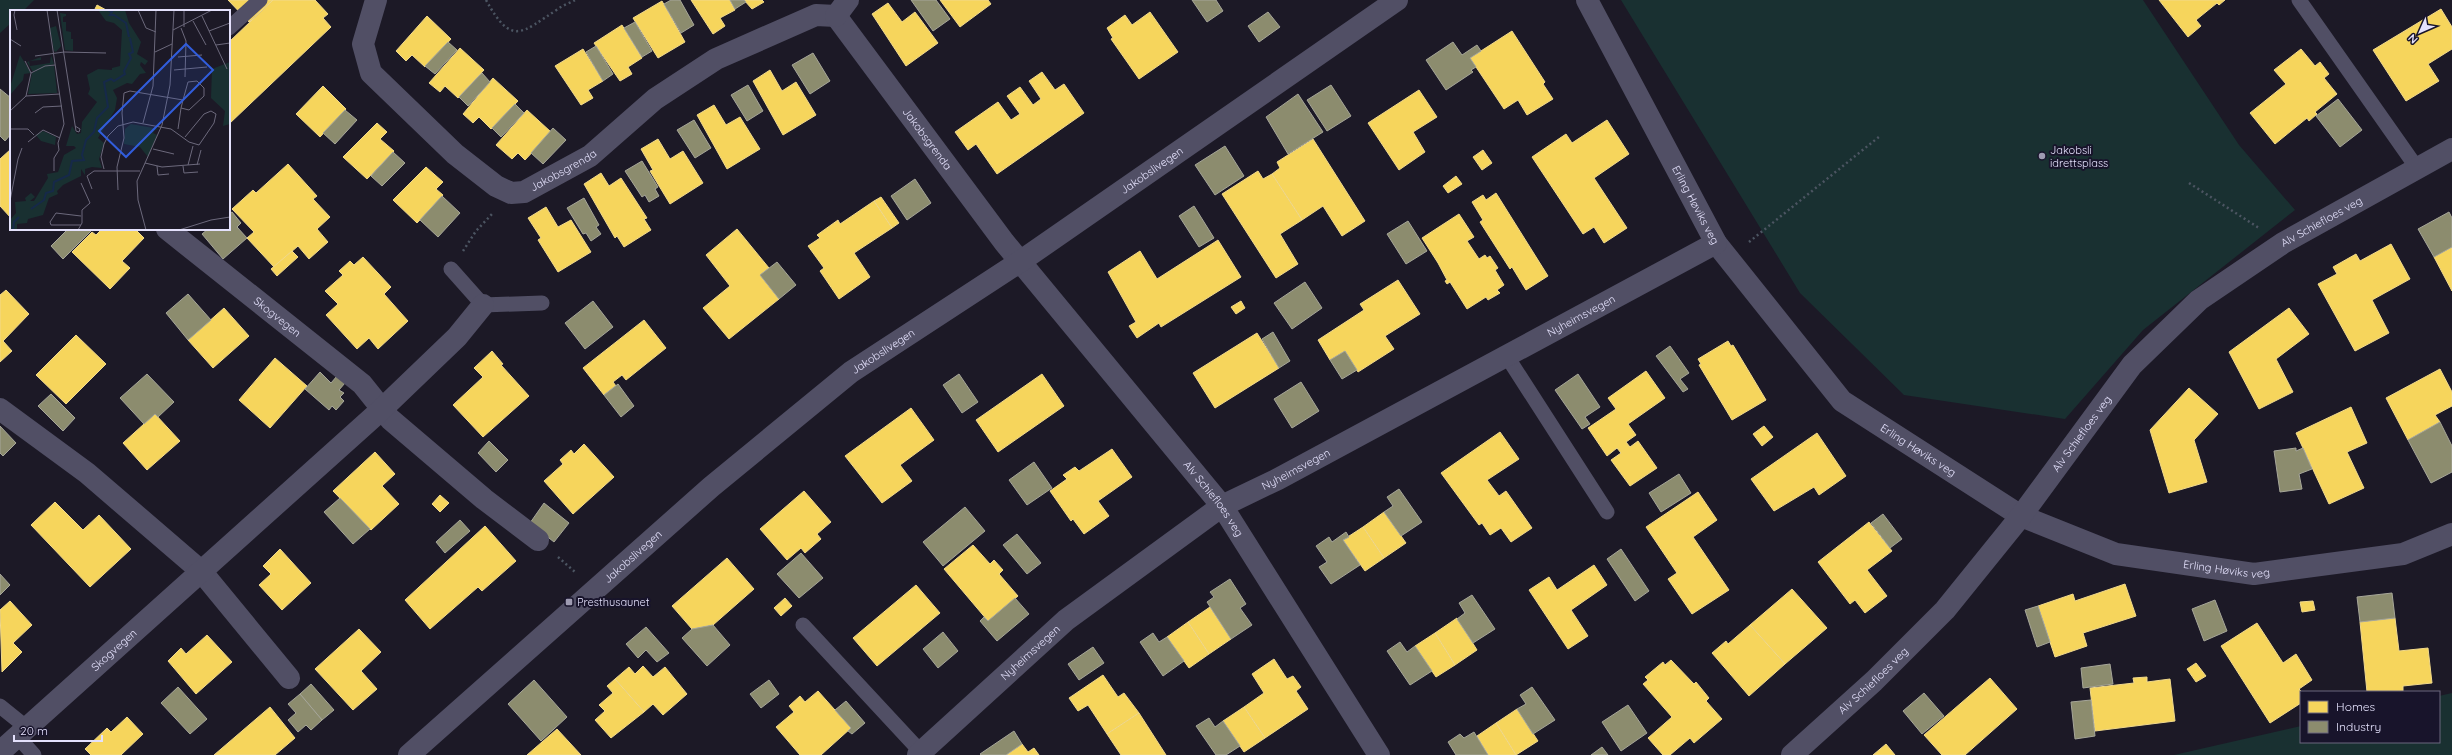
<svg xmlns="http://www.w3.org/2000/svg" width="2452" height="755" font-family="Quicksand,sans-serif">
<style>
.green{fill:#193031}
.homes{fill:#f6d55c;stroke:#f1d98c}
.industry{fill:#8c8c6e;stroke:#a6a699}
.lines{fill:none;stroke-linecap:round;stroke-linejoin:round}
.path{stroke:#4c5562;stroke-width:2.5;stroke-dasharray:2 3;stroke-linecap:butt}
.service{stroke:#514f65;stroke-width:15}
.minor{stroke:#514f65;stroke-width:22}
.tertiary{stroke:#514f65;stroke-width:22}
.poi-dot{fill:#9e9bb1;stroke:#18142b;stroke-width:1.5}
.labels{text-anchor:middle;dominant-baseline:central;stroke-width:4;stroke-linejoin:round;paint-order:stroke}
.street-label{font-size:11px;fill:#e4e1fc;stroke:#18142b}
.poi-label{font-size:11px;fill:#e4e1fc;stroke:#18142b;text-anchor:start}
.inset-river{fill:none;stroke:#16294a;stroke-width:2}
.inset-road{fill:none;stroke:#6c697c;stroke-width:1}
.view{fill:#315ddc;fill-opacity:0.15;stroke:#315ddc;stroke-width:2}
.inset-edge{fill:none;stroke:#e4e1fc;stroke-width:2}
</style>
<rect width="100%" height="100%" fill="#1c1926"/>
<g class="green">
<polygon points="0,0 34,0 23,11 11,11 11,23 0,33"/>
<polygon points="1621,0 2143,0 2239,145 2295,210 2143,330 2065,419 1904,395 1800,293"/>
<polygon points="2452,693 2452,755 2174,755 2301,726 2301,742 2439,742 2439,696"/>
</g>
<g class="homes">
<polygon points="228,0 273,0 249,22"/>
<polygon points="273,0 315,0 328,14 323,18 331,27 229,124 229,42"/>
<polygon points="691,0 730,0 735,10 720,18 725,26 713,34"/>
<polygon points="744,0 762,0 764,2 752,9"/>
<polygon points="940,0 988,0 991,4 960,27"/>
<polygon points="2159,0 2225,0 2219,5 2217,3 2196,20 2201,26 2188,37"/>
<polygon points="662,1 685,42 658,58 633,18"/>
<polygon points="888,3 902,22 915,12 938,43 906,66 872,14"/>
<polygon points="97,5 108,11 94,11"/>
<polygon points="2441,9 2452,27 2452,49 2428,64 2439,81 2406,101 2373,50"/>
<polygon points="1150,12 1178,52 1139,79 1111,39 1113,38 1107,28 1125,15 1132,25"/>
<polygon points="427,16 451,39 425,67 412,55 406,61 396,51"/>
<polygon points="622,25 642,58 628,67 632,74 620,81 594,43"/>
<polygon points="1512,31 1545,82 1543,84 1553,99 1527,115 1518,100 1504,109 1470,58"/>
<polygon points="460,48 484,70 458,98 445,86 440,92 429,83"/>
<polygon points="583,49 603,81 588,90 593,98 581,105 555,66"/>
<polygon points="2301,49 2315,66 2320,62 2329,74 2324,78 2337,94 2315,112 2317,114 2309,121 2307,118 2275,144 2250,113 2286,84 2274,70"/>
<polygon points="770,70 782,91 796,82 816,115 783,135 753,81"/>
<polygon points="1042,72 1055,90 1064,84 1084,113 997,174 976,144 968,150 955,132 998,102 1011,120 1020,114 1007,96 1020,87 1033,105 1041,99 1029,81"/>
<polygon points="493,78 518,101 491,129 479,117 473,123 463,114"/>
<polygon points="323,86 346,109 320,137 296,114"/>
<polygon points="1419,90 1437,117 1413,132 1425,152 1399,170 1368,123"/>
<polygon points="714,105 726,125 740,117 760,149 727,169 697,115"/>
<polygon points="527,110 551,132 525,160 518,153 512,159 496,145"/>
<polygon points="1607,120 1629,154 1594,178 1627,228 1604,243 1594,227 1583,234 1532,157 1566,134 1572,143"/>
<polygon points="377,123 387,132 380,139 394,151 367,179 343,157"/>
<polygon points="658,139 670,159 683,151 703,183 670,204 650,171 653,170 641,149"/>
<polygon points="1313,139 1365,221 1342,236 1323,206 1302,220 1272,174 1280,168 1277,162"/>
<polygon points="11,149 11,218 0,206 0,159"/>
<polygon points="1483,150 1492,163 1482,170 1473,157"/>
<polygon points="288,164 317,196 313,199 330,217 317,229 328,242 309,259 298,246 274,267 247,238 254,232 232,209 253,190 256,193"/>
<polygon points="426,167 443,182 436,189 443,195 417,223 393,200"/>
<polygon points="1258,171 1263,179 1272,174 1302,220 1280,234 1298,264 1276,278 1222,194"/>
<polygon points="601,173 609,186 621,178 647,218 644,219 651,230 624,247 617,236 615,238 584,184"/>
<polygon points="1456,176 1462,184 1448,193 1443,186"/>
<polygon points="1496,193 1548,276 1526,290 1512,267 1510,269 1480,222 1483,220 1472,202 1483,195 1486,200"/>
<polygon points="881,197 899,223 892,228 874,201"/>
<polygon points="874,201 892,228 854,253 870,277 839,299 820,271 824,268 808,246 820,238 817,235 838,220 840,224"/>
<polygon points="546,207 558,227 571,220 591,252 558,272 538,240 541,238 528,218"/>
<polygon points="1459,214 1474,237 1467,241 1479,259 1485,255 1487,258 1490,256 1498,268 1495,270 1504,285 1497,290 1500,293 1488,300 1486,297 1467,309 1450,282 1447,284 1445,281 1447,280 1438,263 1422,238"/>
<polygon points="102,229 135,229 144,238 122,261 130,268 110,289 72,252 92,232 96,235"/>
<polygon points="737,229 769,268 760,275 779,299 729,339 703,308 730,286 706,255"/>
<polygon points="1218,240 1241,277 1161,327 1159,323 1137,338 1129,326 1136,322 1108,272 1140,251 1157,279"/>
<polygon points="2391,244 2410,279 2372,300 2389,333 2355,351 2318,284 2337,274 2333,267 2356,254 2360,261"/>
<polygon points="2452,247 2452,291 2434,257"/>
<polygon points="292,251 298,257 277,276 271,269"/>
<polygon points="363,257 391,287 384,294 408,321 378,349 369,338 357,349 326,315 338,304 325,291 343,275 339,271 350,261 354,265"/>
<polygon points="1398,280 1420,314 1385,336 1394,349 1358,372 1345,351 1330,360 1318,340 1364,310 1360,304"/>
<polygon points="6,290 29,314 3,341 12,351 0,362 0,295"/>
<polygon points="1241,301 1245,308 1236,314 1231,307"/>
<polygon points="224,308 249,336 213,368 188,340"/>
<polygon points="2289,308 2309,334 2276,359 2293,392 2259,409 2229,352"/>
<polygon points="644,320 666,348 626,380 622,375 613,382 616,386 604,395 583,368"/>
<polygon points="1257,333 1279,368 1215,408 1193,373"/>
<polygon points="76,335 106,364 66,404 36,375"/>
<polygon points="1728,341 1731,346 1733,345 1766,400 1732,420 1699,365 1701,364 1698,359"/>
<polygon points="492,351 503,364 501,365 529,396 483,437 453,405 483,377 474,368"/>
<polygon points="275,358 307,386 270,428 239,400"/>
<polygon points="2440,369 2452,392 2452,406 2435,415 2440,422 2408,440 2386,398"/>
<polygon points="1646,371 1665,398 1628,424 1636,435 1626,442 1630,447 1638,441 1657,468 1630,486 1611,460 1621,453 1617,448 1607,456 1588,428 1616,409 1608,398"/>
<polygon points="1042,374 1064,406 998,452 976,420"/>
<polygon points="2189,388 2218,414 2194,440 2207,482 2169,493 2150,430"/>
<polygon points="2351,407 2367,443 2347,452 2364,488 2329,504 2296,433"/>
<polygon points="911,408 934,440 900,465 912,481 882,503 845,456"/>
<polygon points="155,414 180,441 147,470 123,443"/>
<polygon points="1764,426 1773,437 1762,446 1753,434"/>
<polygon points="1500,432 1519,459 1487,480 1499,496 1506,491 1532,528 1511,542 1501,528 1490,535 1482,523 1479,525 1441,473"/>
<polygon points="1817,433 1846,476 1819,495 1814,487 1774,511 1751,479"/>
<polygon points="584,444 614,477 573,514 544,481 563,464 560,460 571,450 574,454"/>
<polygon points="1112,449 1132,477 1098,501 1109,516 1084,534 1073,519 1071,521 1050,491 1067,479 1063,475 1075,467 1079,471"/>
<polygon points="375,452 395,474 382,486 399,504 371,530 333,491"/>
<polygon points="804,491 831,522 817,534 821,539 805,553 801,548 787,560 760,529"/>
<polygon points="1698,492 1717,520 1693,537 1729,590 1692,614 1668,579 1677,573 1646,527"/>
<polygon points="440,495 449,503 440,512 432,504"/>
<polygon points="55,502 83,530 99,515 131,549 90,587 31,525"/>
<polygon points="1384,512 1406,543 1384,558 1363,527"/>
<polygon points="1869,522 1892,551 1867,570 1887,596 1865,613 1855,600 1850,604 1818,562"/>
<polygon points="485,526 516,561 482,591 478,587 430,629 405,600"/>
<polygon points="1363,527 1384,558 1365,571 1343,540"/>
<polygon points="973,545 990,564 994,560 1003,570 999,574 1018,596 988,621 944,569"/>
<polygon points="280,549 311,583 282,610 259,585 271,574 263,566"/>
<polygon points="727,558 754,589 713,625 692,629 672,606"/>
<polygon points="1594,565 1607,585 1571,610 1588,636 1568,649 1529,590 1549,577 1557,590"/>
<polygon points="2125,584 2136,616 2083,633 2087,646 2055,657 2038,606 2073,594 2075,601"/>
<polygon points="916,585 940,613 877,666 853,638"/>
<polygon points="1792,589 1827,628 1785,664 1750,625"/>
<polygon points="785,598 792,606 781,616 774,608"/>
<polygon points="10,601 32,625 13,643 22,652 2,672 0,610"/>
<polygon points="2313,601 2315,610 2302,612 2300,602"/>
<polygon points="1210,607 1231,639 1209,654 1188,622"/>
<polygon points="1457,618 1477,650 1455,665 1435,633"/>
<polygon points="2395,618 2399,651 2428,648 2432,683 2403,686 2403,692 2367,692 2360,622"/>
<polygon points="1188,622 1209,654 1189,668 1167,637"/>
<polygon points="2257,623 2283,663 2296,654 2312,680 2299,689 2302,692 2301,703 2270,723 2221,646"/>
<polygon points="1750,625 1785,664 1749,696 1712,653 1726,641 1728,644"/>
<polygon points="359,629 381,652 361,671 377,689 353,710 315,669"/>
<polygon points="1435,633 1455,665 1436,677 1415,646"/>
<polygon points="207,635 232,662 196,694 168,661 181,648 186,654"/>
<polygon points="1274,659 1287,679 1293,676 1301,687 1296,691 1308,709 1265,738 1244,707 1264,693 1252,674"/>
<polygon points="1671,660 1694,684 1696,682 1709,698 1706,701 1722,719 1694,743 1690,738 1670,755 1663,755 1648,738 1672,717 1643,684 1648,680 1645,677 1663,662 1665,665"/>
<polygon points="2196,663 2206,676 2196,682 2187,669"/>
<polygon points="643,666 653,677 665,667 687,694 663,715 653,704 644,712 615,679 629,667 635,674"/>
<polygon points="1103,675 1118,697 1124,693 1139,713 1107,734 1088,705 1078,711 1069,698"/>
<polygon points="2147,677 2147,682 2170,679 2175,721 2095,731 2090,688 2134,683 2133,678"/>
<polygon points="1990,678 2017,709 1965,755 1942,755 1924,735"/>
<polygon points="615,679 644,712 611,738 595,720 605,711 599,705 613,693 607,686"/>
<polygon points="818,691 851,728 821,755 800,755 776,727 794,712 789,706 800,696 805,702"/>
<polygon points="270,707 295,738 275,755 214,755"/>
<polygon points="1244,707 1265,738 1244,752 1223,721"/>
<polygon points="1517,709 1538,741 1516,755 1496,723"/>
<polygon points="1139,713 1166,755 1121,755 1107,734"/>
<polygon points="127,717 143,734 121,755 91,755 85,749 107,728 111,732"/>
<polygon points="1496,723 1516,755 1488,755 1477,736"/>
<polygon points="557,729 581,755 527,755"/>
<polygon points="1022,744 1028,752 1034,748 1039,755 1006,755"/>
<polygon points="1886,744 1895,755 1873,755"/>
</g>
<g class="industry">
<polygon points="671,0 680,0 694,25 681,33 664,4"/>
<polygon points="730,0 744,0 746,2 735,9"/>
<polygon points="911,0 936,0 950,19 933,31"/>
<polygon points="1192,0 1216,0 1223,11 1207,22"/>
<polygon points="1268,12 1280,27 1259,42 1248,26"/>
<polygon points="635,22 652,51 642,57 624,28"/>
<polygon points="448,42 457,50 435,74 425,66"/>
<polygon points="1453,42 1462,55 1477,45 1481,51 1470,58 1476,67 1471,70 1473,72 1446,90 1426,60"/>
<polygon points="596,46 613,74 603,81 586,52"/>
<polygon points="813,53 830,81 810,94 792,65"/>
<polygon points="482,73 490,82 468,106 459,97"/>
<polygon points="748,85 763,111 747,121 731,95"/>
<polygon points="1331,85 1351,116 1327,131 1307,100"/>
<polygon points="0,89 11,98 11,134 5,141 0,136"/>
<polygon points="1298,94 1323,132 1288,154 1266,117"/>
<polygon points="2338,99 2362,130 2340,147 2316,116"/>
<polygon points="515,104 524,113 501,137 492,128"/>
<polygon points="345,110 357,120 335,144 323,133"/>
<polygon points="694,120 711,148 695,158 677,130"/>
<polygon points="553,128 566,140 543,164 531,153"/>
<polygon points="1225,146 1244,176 1215,195 1195,165"/>
<polygon points="393,152 405,163 382,186 371,176"/>
<polygon points="642,161 658,187 655,189 659,196 649,202 645,195 642,197 625,171"/>
<polygon points="915,179 931,203 907,220 891,196"/>
<polygon points="442,196 460,213 438,237 420,220"/>
<polygon points="584,198 599,225 596,227 601,234 591,241 586,233 583,234 567,208"/>
<polygon points="1194,206 1214,238 1199,247 1179,216"/>
<polygon points="232,212 241,223 237,227 247,238 223,259 202,234 208,229 229,229 229,214"/>
<polygon points="2449,212 2452,218 2452,247 2434,257 2418,229"/>
<polygon points="1408,221 1427,251 1406,264 1387,234"/>
<polygon points="68,229 89,229 91,231 63,259 51,246"/>
<polygon points="777,262 796,285 779,299 760,275"/>
<polygon points="1305,282 1322,308 1292,329 1274,303"/>
<polygon points="188,294 211,320 188,340 166,313"/>
<polygon points="593,301 613,327 585,349 565,323"/>
<polygon points="1273,332 1290,361 1279,368 1262,339"/>
<polygon points="1670,346 1689,373 1680,379 1688,389 1683,392 1656,356"/>
<polygon points="1345,351 1357,370 1342,379 1330,360"/>
<polygon points="320,372 331,383 337,376 345,383 339,390 344,393 340,397 344,401 336,410 332,406 329,410 305,389"/>
<polygon points="147,374 174,402 158,417 155,414 144,424 120,398"/>
<polygon points="959,374 978,402 962,413 943,385"/>
<polygon points="1578,374 1600,407 1585,417 1590,424 1582,429 1555,390"/>
<polygon points="1301,382 1319,411 1292,428 1274,399"/>
<polygon points="618,384 634,406 621,417 604,395"/>
<polygon points="51,394 75,418 63,431 38,406"/>
<polygon points="2440,422 2452,446 2452,472 2431,483 2408,440"/>
<polygon points="0,426 16,443 3,456 0,453"/>
<polygon points="489,441 508,460 496,472 478,453"/>
<polygon points="2296,448 2296,451 2303,448 2312,469 2299,474 2302,489 2280,492 2274,451"/>
<polygon points="1034,462 1052,488 1027,505 1009,480"/>
<polygon points="1679,474 1691,493 1661,512 1649,493"/>
<polygon points="1399,489 1422,522 1401,536 1384,512 1393,506 1387,497"/>
<polygon points="340,498 370,529 353,544 324,512"/>
<polygon points="544,503 569,523 554,542 530,523"/>
<polygon points="965,507 985,531 943,566 923,542"/>
<polygon points="1883,514 1902,539 1890,548 1871,523"/>
<polygon points="460,520 470,531 445,553 436,542"/>
<polygon points="1346,532 1349,537 1343,540 1360,565 1331,584 1319,567 1327,562 1316,546 1329,537 1332,542"/>
<polygon points="1017,534 1041,563 1027,574 1003,545"/>
<polygon points="1621,549 1649,591 1635,601 1607,559"/>
<polygon points="801,553 823,578 799,598 777,574"/>
<polygon points="0,574 10,585 0,595"/>
<polygon points="1230,579 1246,604 1240,608 1252,625 1231,639 1207,602 1214,597 1210,592"/>
<polygon points="2392,593 2395,618 2360,622 2357,597"/>
<polygon points="1472,595 1495,629 1473,643 1457,619 1465,613 1459,603"/>
<polygon points="1015,598 1029,614 997,641 980,621 984,617 988,621"/>
<polygon points="2215,600 2227,631 2204,641 2192,609"/>
<polygon points="2038,606 2050,642 2037,647 2025,610"/>
<polygon points="713,625 730,645 707,666 682,638 692,629"/>
<polygon points="646,627 669,653 657,662 646,650 638,658 626,644"/>
<polygon points="943,632 958,651 938,668 923,649"/>
<polygon points="1153,633 1159,642 1167,637 1184,661 1163,676 1140,642"/>
<polygon points="1400,642 1407,652 1415,646 1432,671 1410,685 1387,651"/>
<polygon points="1093,647 1104,663 1079,680 1068,664"/>
<polygon points="2110,664 2113,684 2083,688 2081,668"/>
<polygon points="534,680 567,717 541,741 508,704"/>
<polygon points="769,680 779,694 761,708 750,694"/>
<polygon points="311,684 334,710 322,720 300,694"/>
<polygon points="178,687 207,719 190,734 161,703"/>
<polygon points="1532,687 1555,720 1533,734 1517,709 1526,704 1520,695"/>
<polygon points="1924,693 1944,716 1922,734 1903,711"/>
<polygon points="300,694 322,720 311,730 306,725 298,732 288,720 296,713 288,704"/>
<polygon points="2091,700 2095,736 2075,739 2071,702"/>
<polygon points="846,701 865,723 852,734 848,731 851,728 835,710"/>
<polygon points="1628,705 1647,733 1621,751 1602,722"/>
<polygon points="1209,718 1215,727 1223,721 1240,746 1226,755 1216,755 1196,726"/>
<polygon points="1014,731 1022,744 1006,755 981,755 980,754"/>
<polygon points="1474,732 1488,755 1456,755 1448,742 1460,734 1464,738"/>
<polygon points="1602,747 1608,755 1591,755"/>
</g>
<g class="lines">
<g class="path">
<path d="M486,0C512,47 521,33 558,9C563,5 570,3 575,0"/>
<polyline points="2189,183 2259,228"/>
<polyline points="1749,242 1880,136"/>
<polyline points="463,251 476,231 492,214"/>
<polyline points="558,557 575,572"/>
</g>
<g class="service">
<polyline points="2299,0 2417,168"/>
<polyline points="229,28 260,0"/>
<polyline points="451,269 483,305 542,303"/>
<polyline points="1506,355 1607,512"/>
<polyline points="803,625 921,752"/>
<polyline points="0,706 26,727"/>
<polyline points="17,736 34,755"/>
</g>
<g class="minor">
<path id="s1" d="M376,0L363,44L371,73L455,154L496,186L511,193L524,192L590,156L655,99L716,59L816,15L836,16"/>
<path id="s2" d="M1587,0L1716,243L1842,401L2021,516L2116,554L2254,574L2403,554L2452,534"/>
<path id="s3" d="M836,16L1004,242L1222,506L1379,755"/>
<polyline points="836,16 848,0"/>
<path id="s4" d="M167,229L362,384L390,419L484,499L538,540"/>
<polyline points="0,409 87,473 201,571 289,678"/>
<path id="s5" d="M0,752L381,410L457,337L483,305"/>
<path id="s6" d="M918,755L1066,620L1222,506L1278,479L1716,243"/>
<path id="s7" d="M1792,755L1874,681L1945,610L2021,516L2132,365L2199,300L2283,243L2452,149"/>
</g>
<path class="tertiary" id="s8" d="M409,755L711,487L851,372L1021,261L1397,0"/>
</g>
<g class="poi-dot">
<circle cx="2042" cy="156" r="4"/>
<rect x="565" y="598" width="8" height="8" rx="2"/>
</g>
<g class="labels">
<g class="street-label">
<text stroke="none"><textPath href="#s3" startOffset="153">Jakobsgrenda</textPath></text>
<text stroke="none"><textPath href="#s1" startOffset="319">Jakobsgrenda</textPath></text>
<text stroke="none"><textPath href="#s8" startOffset="947">Jakobslivegen</textPath></text>
<text stroke="none"><textPath href="#s2" startOffset="232">Erling Høviks veg</textPath></text>
<text stroke="none"><textPath href="#s7" startOffset="758">Alv Schiefloes veg</textPath></text>
<text stroke="none"><textPath href="#s6" startOffset="800">Nyheimsvegen</textPath></text>
<text stroke="none"><textPath href="#s4" startOffset="141">Skogvegen</textPath></text>
<text stroke="none"><textPath href="#s8" startOffset="623">Jakobslivegen</textPath></text>
<text stroke="none"><textPath href="#s7" startOffset="434">Alv Schiefloes veg</textPath></text>
<text stroke="none"><textPath href="#s2" startOffset="568">Erling Høviks veg</textPath></text>
<text stroke="none"><textPath href="#s6" startOffset="476">Nyheimsvegen</textPath></text>
<text stroke="none"><textPath href="#s3" startOffset="613">Alv Schiefloes veg</textPath></text>
<text stroke="none"><textPath href="#s8" startOffset="299">Jakobslivegen</textPath></text>
<text stroke="none"><textPath href="#s2" startOffset="904">Erling Høviks veg</textPath></text>
<text stroke="none"><textPath href="#s5" startOffset="153">Skogvegen</textPath></text>
<text stroke="none"><textPath href="#s6" startOffset="152">Nyheimsvegen</textPath></text>
<text stroke="none"><textPath href="#s7" startOffset="110">Alv Schiefloes veg</textPath></text>
</g>
<g class="poi-label">
<text x="2050" y="150">Jakobsli<tspan x="2050" dy="13">idrettsplass</tspan></text>
<text x="577" y="602">Presthusaunet</text>
</g>
</g>
<g transform="translate(10 10)">
<rect width="220" height="220" fill="#1c1926"/>
<path d="M88,0H115L119,13L131,32L127,44L138,51L135,55L131,52L130,55L136,63L130,64L122,74L117,73L103,80L107,88L105,100L88,128L94,133L89,149L92,158L82,157L75,159V165L71,159V166L53,175L47,181L48,184L39,188L33,205L18,209L17,213L7,214V220H0V210L6,203L5,192L16,191L15,188L21,183L25,187L20,191H24L38,168L37,164L48,162L54,145L66,138L64,136H56L62,116L67,124L71,123L72,112L87,92L78,84L80,79L77,65L88,59L102,60V58L110,56L112,20L104,13L96,11ZM50,3L56,4V6L53,7V12H56V21L61,22V29H63V41L55,40ZM46,16L51,36L46,42L44,41L40,18ZM10,45L21,63L14,64L13,70L0,85V77ZM41,45L44,54L23,62L17,52L31,47V50L19,51L20,56L40,53ZM220,52V114L213,116L215,101L201,88L202,59ZM44,55L47,83L18,84L22,63L35,57ZM121,114L149,119L145,120L143,123L147,125L138,147L130,137L114,134L115,119ZM33,121L46,127L45,135L31,131L26,125Z" fill="#193031"/>
<path class="inset-river" d="M98,0L102,2L100,5H104L116,13L119,27M21,199L34,190L36,183L43,181L44,172L59,165L62,151L74,150L72,145L76,130L84,122L87,108L98,97L94,72L101,69L104,71L115,64L114,61L121,48L119,44L123,42L120,28M3,220L4,212L9,207"/>
<path class="inset-road" d="M5,0L4,5L7,20M37,0L54,114L48,133L49,140L44,148V161M47,0L66,121L69,122L70,119L65,116M128,0L136,18L146,22M192,6L217,59M183,11L196,35M174,17V0M171,18L176,31L175,67M163,20L202,0M199,21L220,13M0,29L11,36M206,35L220,33M145,42L162,34M25,46L54,42L96,43M168,47L192,45M15,51L21,63L35,56L45,55M164,60L197,57M16,86L50,84M0,101L16,86L21,63M25,103L33,97L52,96M133,113L143,76L146,0M0,119H18L24,125M168,119L171,98M18,132L33,120L50,128M143,139L164,144M135,153L152,157L190,154M178,155L183,136M187,155L191,140M147,156L148,165L159,164M173,156L174,163L188,162M94,159L91,147L94,134L98,126L108,116L123,112L161,119L179,132L189,135L204,113L206,104L201,101L194,104L175,127M82,179L77,166L84,161H130M108,180L107,157L114,128L112,103L114,83L120,81L173,90L178,72L187,71L194,78V86L179,100L171,98L173,90M0,191L8,149L12,138M71,206L46,203L40,212L41,215H71M68,220L72,213V200L80,193L71,173M136,220L128,190L127,171L152,115L160,75L164,0M169,220L201,210L220,207"/>
<path class="view" d="M176,34L203,60L116,147L89,121Z"/>
<rect width="220" height="220" class="inset-edge"/>
</g>
<rect x="2300" y="691" width="140" height="52" fill="#18142b" stroke="#6a667f"/>
<rect x="2308" y="701" width="20" height="12" fill="#f6d55c" stroke="#6a667f"/>
<text x="2336" y="711" font-size="12" fill="#e4e1fc">Homes</text>
<rect x="2308" y="721" width="20" height="12" fill="#8c8c6e" stroke="#6a667f"/>
<text x="2336" y="731" font-size="12" fill="#e4e1fc">Industry</text>
<g transform="translate(2420 32) rotate(225)" stroke="#18142b" stroke-width="3" paint-order="stroke">
<path d="M0-3L7 15L0 10L-7 15Z" fill="#e4e1fc"/>
<text y="-6" font-size="11" font-weight="bold" text-anchor="middle" fill="#e4e1fc">N</text>
</g>
<path d="M14 735v6h88v-6" fill="none" stroke="#e4e1fc" stroke-width="2"/>
<text x="20" y="735" font-size="12" fill="#e4e1fc" stroke="#18142b" stroke-width="3" paint-order="stroke">20 m</text>
</svg>
